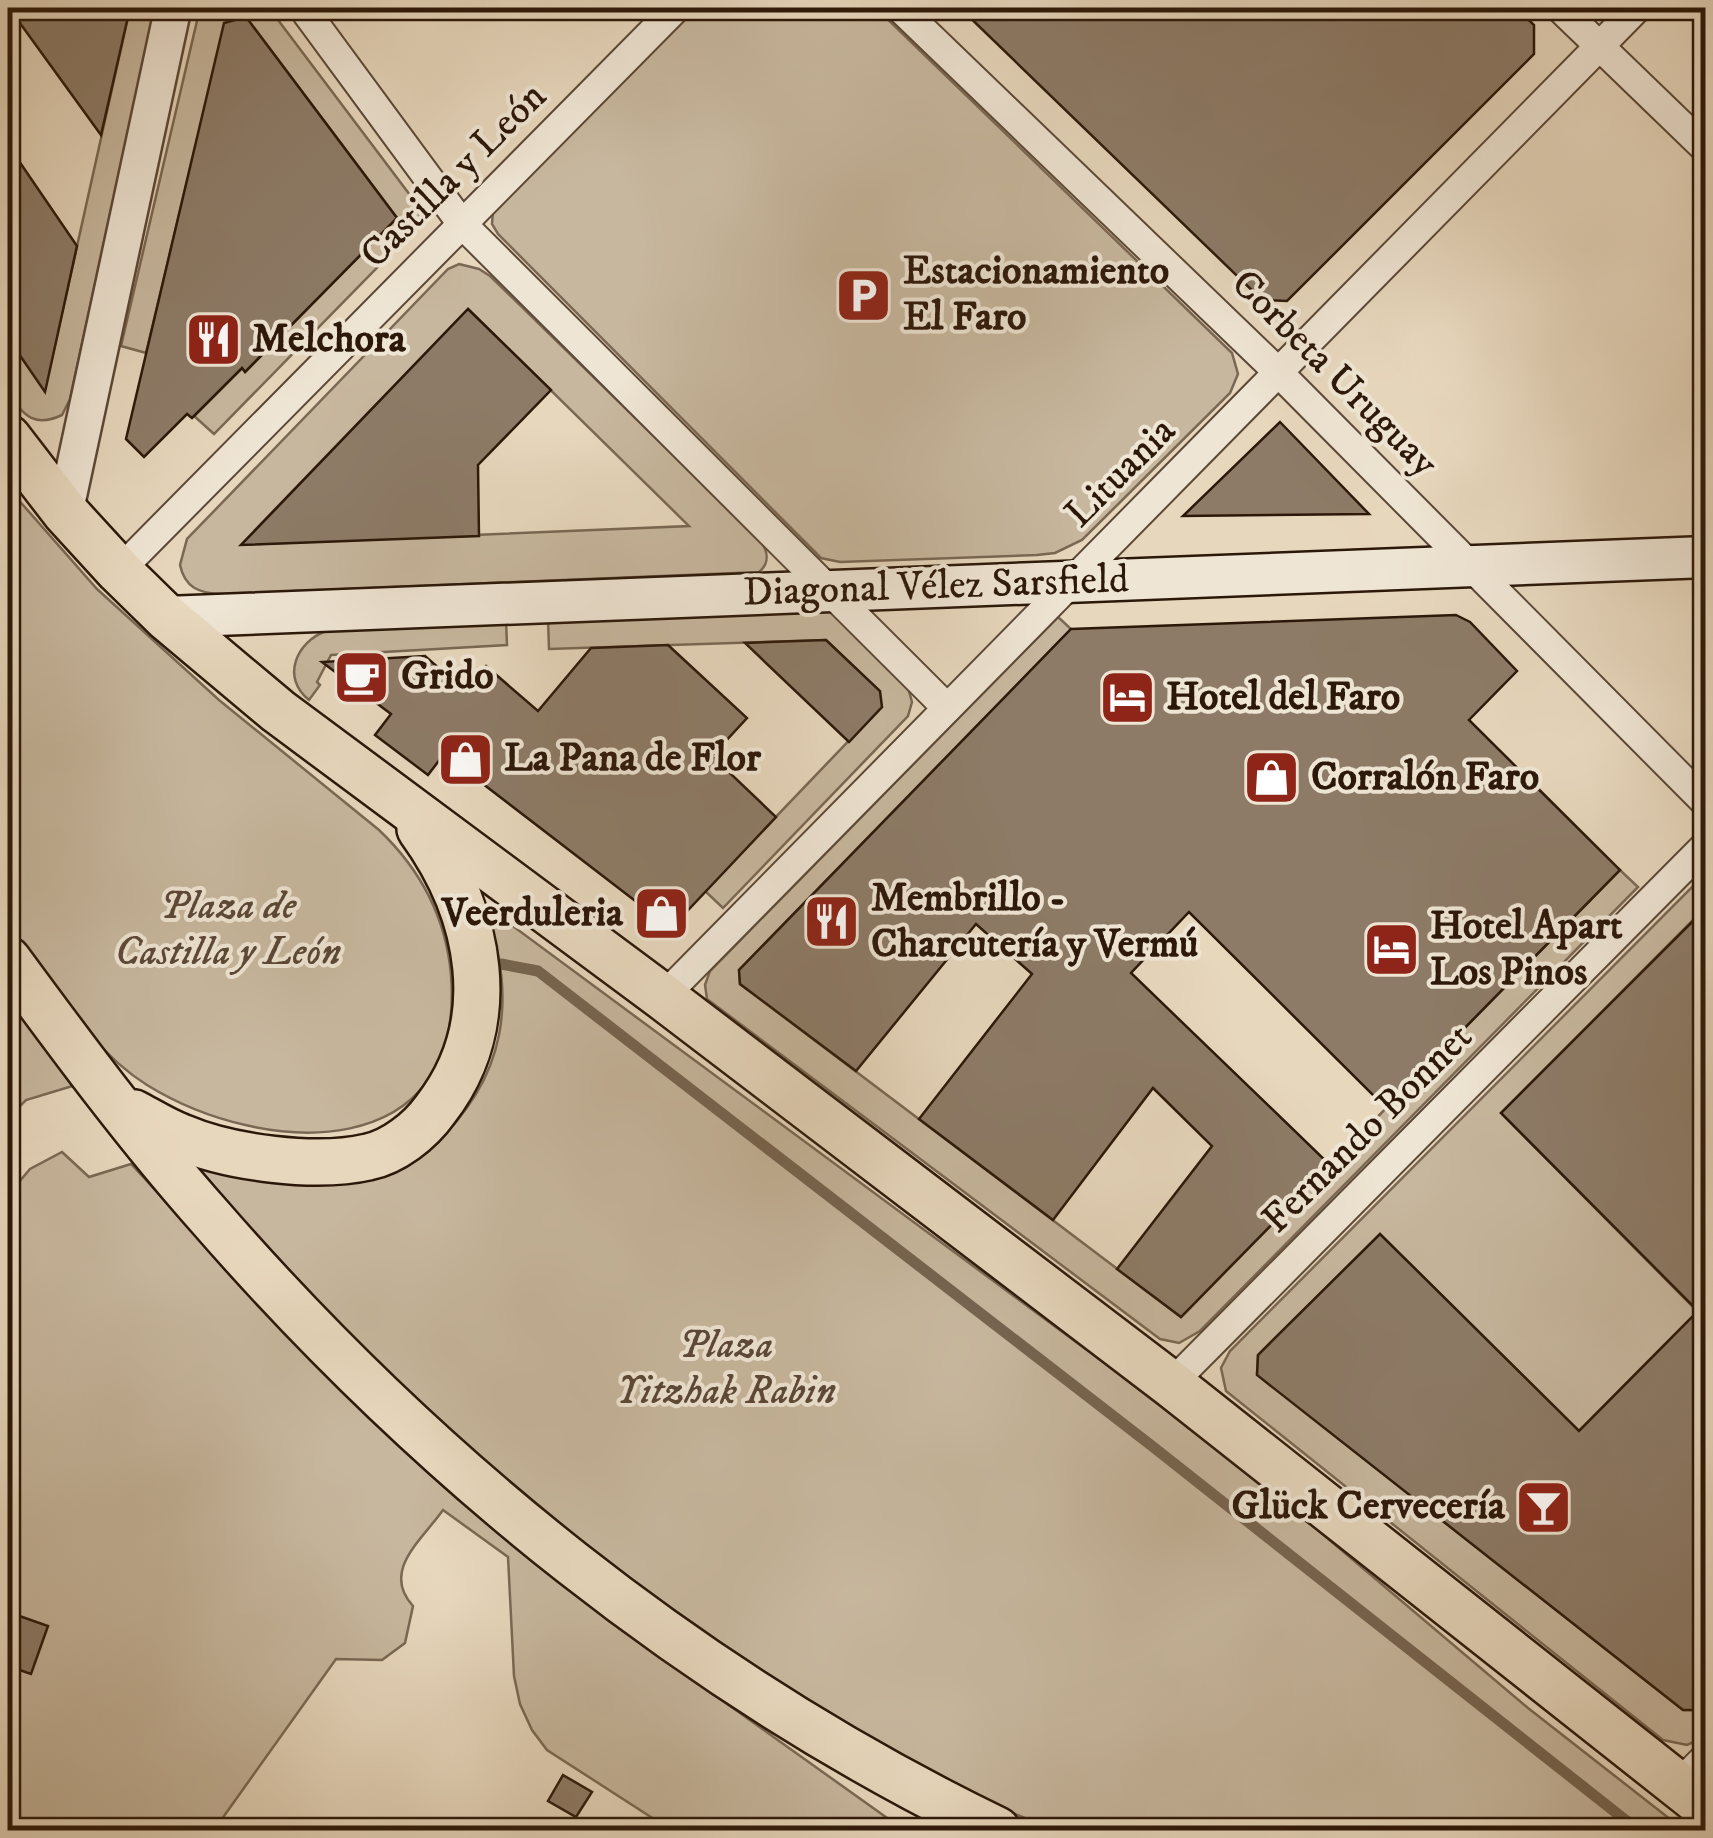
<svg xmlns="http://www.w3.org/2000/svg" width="1713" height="1838" font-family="'IM FELL DW Pica',serif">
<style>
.green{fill:#c7b79e;stroke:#7a6854;stroke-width:2.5;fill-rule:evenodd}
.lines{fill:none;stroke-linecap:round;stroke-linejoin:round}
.stream{stroke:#766450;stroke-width:11}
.building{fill:#8d7b67;stroke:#2c1809;stroke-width:2.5}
.minor-casing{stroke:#5b4836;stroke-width:32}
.tertiary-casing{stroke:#5b4836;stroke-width:40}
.secondary-casing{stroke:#2c1809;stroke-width:45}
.primary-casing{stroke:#2c1809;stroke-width:50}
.minor{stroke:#efe5d4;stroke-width:28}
.tertiary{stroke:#efe5d4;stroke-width:35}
.secondary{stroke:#efe5d4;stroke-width:40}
.primary{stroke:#e7d7bd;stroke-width:45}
.labels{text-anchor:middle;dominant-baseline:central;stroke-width:8;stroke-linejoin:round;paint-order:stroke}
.street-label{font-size:40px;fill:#2c1809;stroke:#efe5d4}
.poi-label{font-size:40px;font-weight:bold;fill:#2c1809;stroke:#efe5d4;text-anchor:start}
.park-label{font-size:40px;font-style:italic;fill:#5a4836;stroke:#efe5d4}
</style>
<rect width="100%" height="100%" fill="#e7d7bd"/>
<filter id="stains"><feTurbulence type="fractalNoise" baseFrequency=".002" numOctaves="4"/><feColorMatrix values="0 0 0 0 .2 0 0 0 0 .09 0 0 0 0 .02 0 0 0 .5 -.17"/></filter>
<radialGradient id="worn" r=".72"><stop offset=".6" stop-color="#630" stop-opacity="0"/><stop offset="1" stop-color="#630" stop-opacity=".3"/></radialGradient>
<g class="green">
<path d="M130,8H155L70,399L62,415C35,428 24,416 8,394V338L45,390Z"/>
<polygon points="200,8 269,8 419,207 420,217 412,232 214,434 194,416 242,368 246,371 397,218 246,17 225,23 146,353 121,346"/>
<polygon points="684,8 876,8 1232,353 1238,374 1230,393 1082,540 1055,553 1037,555 840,562 821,558 498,234 492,224 493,211"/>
<path d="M459,264L479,269L490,276L760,540C768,551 770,563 759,572L221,594C199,593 185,588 180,565L187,539L448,269ZM468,309L689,526L259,544L255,530Z"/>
<path d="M8,488L97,589L219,700L379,830C421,870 446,917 451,975C466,1165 265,1158 147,1085C100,1056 68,1007 36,963C27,952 15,939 9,927C3,912 8,848 8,829C8,715 8,602 8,488Z"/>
<polygon points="829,610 836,613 907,684 912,702 908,716 723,908 705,891 881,707 879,691 826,640 549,649 548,619"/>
<polygon points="1058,617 1071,629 739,970 740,984 1181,1317 1620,870 1638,887 1200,1331 1179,1343 1160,1339 707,999 705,985 710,971"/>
<path d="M506,620L507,645L331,655L317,682L320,685L309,700C281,678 296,642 326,631Z"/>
<polygon points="1705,874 1705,908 1501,1113 1698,1312 1579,1431 1380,1234 1258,1355 1257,1374 1683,1710 1696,1710 1705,1700 1705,1737 1687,1745 1663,1740 1226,1391 1221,1368 1230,1351"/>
<path d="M483,904L1095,1356L1268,1488L1528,1708L1684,1830H1054L1010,1812L905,1759L784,1687L554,1526L399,1390L243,1221L195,1164L431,1147C507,1080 519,996 483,904Z"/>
<polygon points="8,989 79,1084 26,1100 8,1118"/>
<path d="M62,1152L89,1177L131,1164L302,1348L444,1487L608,1619L904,1830H671L547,1750L532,1730L520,1704L514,1676L508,1557L443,1510C421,1541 381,1571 413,1606L405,1643L382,1660L336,1659L214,1830H8V1195L30,1169Z"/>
</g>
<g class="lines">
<polyline class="stream" points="501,964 538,971 1152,1446 1638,1830"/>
</g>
<g class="building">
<polygon points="9,8 130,8 101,135"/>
<polygon points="960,8 1516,8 1534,25 1534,54 1287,301 1262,300"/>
<polygon points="246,17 397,218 245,372 242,368 192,418 187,414 144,457 126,439 224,23"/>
<polygon points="8,145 77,246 45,392 8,338"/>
<polygon points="468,309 551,390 478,465 479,536 241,545"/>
<polygon points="1280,422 1369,514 1183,516"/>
<polygon points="1456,615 1470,622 1517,671 1469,720 1620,870 1386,1108 1189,912 1131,973 1330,1165 1181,1317 1117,1269 1212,1146 1153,1088 1053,1220 919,1119 1032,974 976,924 856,1071 740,984 739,970 1071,629"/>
<polygon points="826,640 880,691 882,707 849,742 745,643"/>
<polygon points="668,645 747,718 712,756 776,817 675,924 664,923 444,754 428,775 375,735 391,714 322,662 425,656 465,691 486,666 538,711 591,648"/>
<polygon points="1706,908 1706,1700 1696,1710 1683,1710 1257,1375 1258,1355 1380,1234 1579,1431 1698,1311 1501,1113"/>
<polygon points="8,1612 48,1626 31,1674 8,1666"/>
<polygon points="563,1775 592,1792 576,1817 548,1801"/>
</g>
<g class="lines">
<defs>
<g id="minor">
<polyline points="303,8 462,224 947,708"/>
<polyline points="900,8 1278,372 1706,803"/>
<polyline points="1560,8 1706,149"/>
<polyline points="119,571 676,8"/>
<polyline points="663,997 1637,8"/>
<polyline points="1171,1384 1706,845"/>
<polyline points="1678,1785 1706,1757"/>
</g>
<polyline id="tertiary" points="65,512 173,8"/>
<polyline id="secondary" points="166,617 1706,557"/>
<g id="primary">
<polyline points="8,438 65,512 119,571 166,617 278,711 663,997 1171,1384 1706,1807"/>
<path d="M8,960C72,1047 137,1135 209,1216C429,1469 695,1684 997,1830"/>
<path d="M134,1113C149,1121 165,1131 181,1137C230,1158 316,1169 368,1157C393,1152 420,1131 435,1110C503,1023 481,913 420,829"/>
</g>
</defs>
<use href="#minor" class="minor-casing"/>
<use href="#tertiary" class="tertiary-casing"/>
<use href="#secondary" class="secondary-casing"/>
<use href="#primary" class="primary-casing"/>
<use href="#minor" class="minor"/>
<use href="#tertiary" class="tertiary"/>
<use href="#secondary" class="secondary"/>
<use href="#primary" class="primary"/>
</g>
<defs>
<symbol id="parking-square" viewBox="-11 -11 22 22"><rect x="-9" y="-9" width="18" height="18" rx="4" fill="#8f2418" stroke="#efe5d4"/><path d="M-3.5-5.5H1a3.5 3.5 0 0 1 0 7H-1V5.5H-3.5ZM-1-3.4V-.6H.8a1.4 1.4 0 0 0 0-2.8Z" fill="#fff"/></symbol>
<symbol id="restaurant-square" viewBox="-11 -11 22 22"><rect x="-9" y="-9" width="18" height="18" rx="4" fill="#8f2418" stroke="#efe5d4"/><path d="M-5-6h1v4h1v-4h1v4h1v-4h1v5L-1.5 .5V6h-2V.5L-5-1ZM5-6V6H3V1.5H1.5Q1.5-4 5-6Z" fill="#fff"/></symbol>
<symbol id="cafe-square" viewBox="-11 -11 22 22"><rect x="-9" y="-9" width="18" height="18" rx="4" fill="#8f2418" stroke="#efe5d4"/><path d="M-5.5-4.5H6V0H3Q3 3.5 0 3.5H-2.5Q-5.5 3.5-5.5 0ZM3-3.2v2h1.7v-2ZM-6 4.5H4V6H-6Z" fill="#fff"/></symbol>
<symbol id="hotel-square" viewBox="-11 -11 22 22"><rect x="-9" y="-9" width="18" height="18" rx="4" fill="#8f2418" stroke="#efe5d4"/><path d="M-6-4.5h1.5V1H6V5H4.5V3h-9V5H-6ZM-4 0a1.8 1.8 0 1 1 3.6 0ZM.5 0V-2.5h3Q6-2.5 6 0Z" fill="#fff"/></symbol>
<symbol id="shop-square" viewBox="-11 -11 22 22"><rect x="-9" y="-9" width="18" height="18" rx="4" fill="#8f2418" stroke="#efe5d4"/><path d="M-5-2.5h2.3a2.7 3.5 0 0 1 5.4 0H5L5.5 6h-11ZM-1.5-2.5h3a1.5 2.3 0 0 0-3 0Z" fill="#fff"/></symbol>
<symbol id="bar-square" viewBox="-11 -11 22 22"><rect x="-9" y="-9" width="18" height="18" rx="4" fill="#8f2418" stroke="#efe5d4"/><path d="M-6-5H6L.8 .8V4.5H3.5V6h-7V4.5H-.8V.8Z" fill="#fff"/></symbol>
</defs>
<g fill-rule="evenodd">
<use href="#parking-square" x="832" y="264" width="63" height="63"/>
<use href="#restaurant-square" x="182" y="308" width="63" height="63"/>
<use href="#cafe-square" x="330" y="646" width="63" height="63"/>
<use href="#hotel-square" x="1096" y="666" width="63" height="63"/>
<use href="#shop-square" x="434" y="728" width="63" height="63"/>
<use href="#shop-square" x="1240" y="746" width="63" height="63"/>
<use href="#shop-square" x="630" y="882" width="63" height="63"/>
<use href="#restaurant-square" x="800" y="890" width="63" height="63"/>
<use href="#hotel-square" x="1360" y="918" width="63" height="63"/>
<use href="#bar-square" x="1512" y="1476" width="63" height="63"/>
</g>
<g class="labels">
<g class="street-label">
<text transform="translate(454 176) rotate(-45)">Castilla y León</text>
<text transform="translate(1334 374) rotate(45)">Corbeta Uruguay</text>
<text transform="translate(1121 473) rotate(-45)">Lituania</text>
<text transform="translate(936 587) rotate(-2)">Diagonal Vélez Sarsfield</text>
<text transform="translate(1368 1129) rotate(-45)">Fernando Bonnet</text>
</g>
<g class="poi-label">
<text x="903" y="272">Estacionamiento<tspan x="903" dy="46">El Faro</tspan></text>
<text x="252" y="340">Melchora</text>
<text x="401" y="677">Grido</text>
<text x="1166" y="698">Hotel del Faro</text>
<text x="504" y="759">La Pana de Flor</text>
<text x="1311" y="778">Corralón Faro</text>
<text x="871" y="899">Membrillo -<tspan x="871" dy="46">Charcutería y Vermú</tspan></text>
<text x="623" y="914" text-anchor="end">Veerduleria</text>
<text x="1430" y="927">Hotel Apart<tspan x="1430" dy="46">Los Pinos</tspan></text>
<text x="1505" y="1507" text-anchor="end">Glück Cervecería</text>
</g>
<g class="park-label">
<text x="228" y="907">Plaza de<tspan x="228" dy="46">Castilla y León</tspan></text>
<text x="726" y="1346">Plaza<tspan x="726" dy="46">Yitzhak Rabin</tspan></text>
</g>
</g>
<rect width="1713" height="1838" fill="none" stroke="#e7d7bd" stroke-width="40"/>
<rect x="10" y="10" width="1693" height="1818" fill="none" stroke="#2c1809" stroke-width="5"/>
<rect x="20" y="20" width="1673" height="1798" fill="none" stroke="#2c1809" stroke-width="2.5"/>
<rect width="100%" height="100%" filter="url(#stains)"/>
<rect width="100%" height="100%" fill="url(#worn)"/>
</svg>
